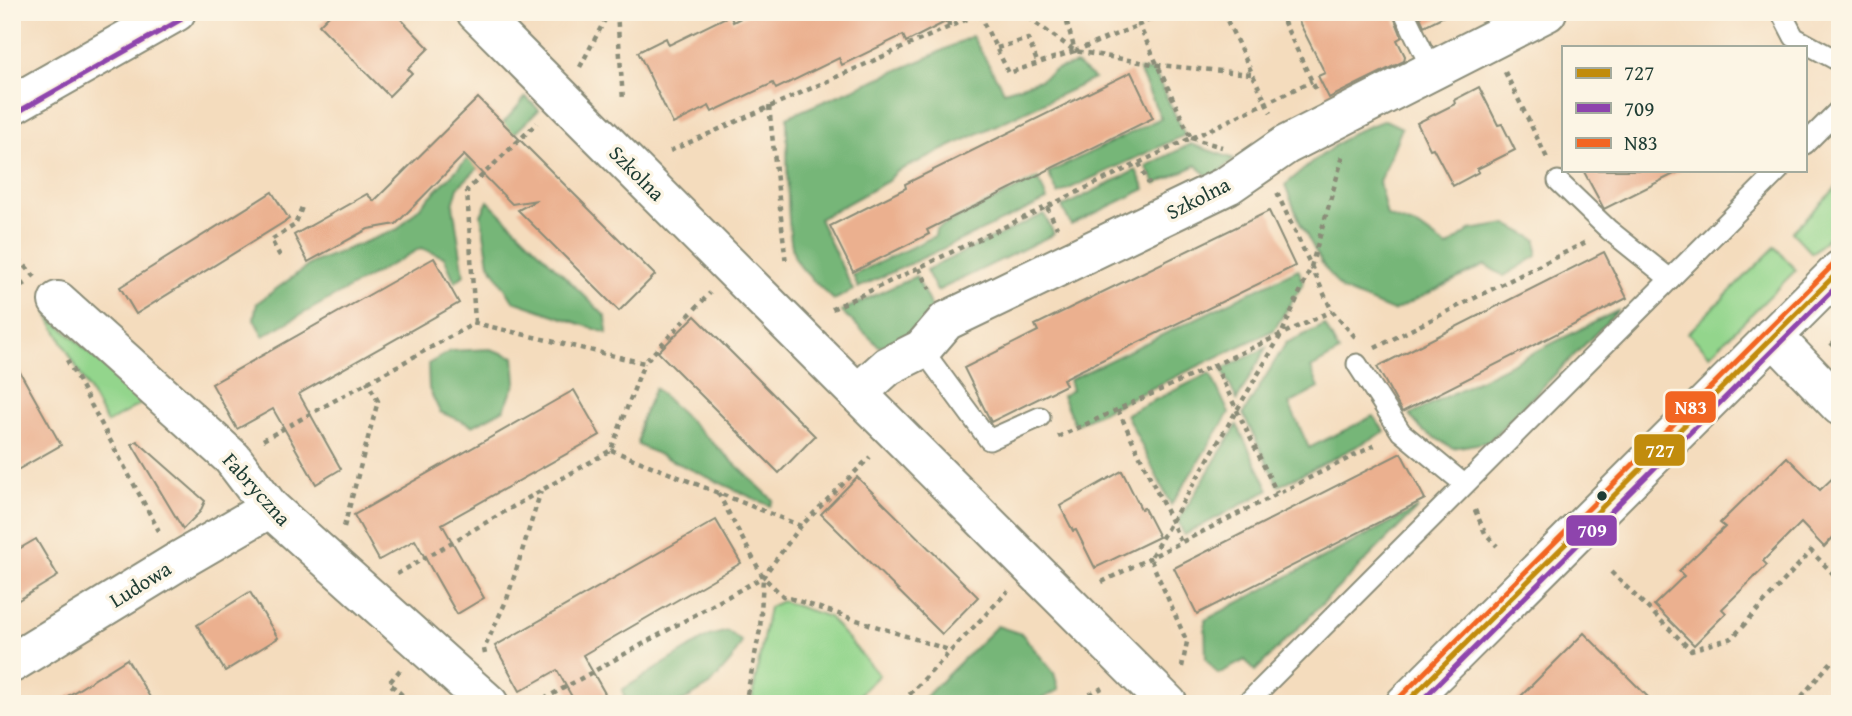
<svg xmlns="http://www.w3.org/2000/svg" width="1852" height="716" font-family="'Gentium Book Plus',serif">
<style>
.green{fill:#93d58c;stroke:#598960;stroke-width:2}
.forest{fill:#76b678;stroke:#4a7a56;stroke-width:2}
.building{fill:#ebb08f}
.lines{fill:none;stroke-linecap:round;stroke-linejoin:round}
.lane-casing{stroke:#8a8c78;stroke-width:23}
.street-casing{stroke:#8a8c78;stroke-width:42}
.secondary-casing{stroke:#8a8c78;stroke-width:42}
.path{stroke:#8a8c78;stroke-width:4.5;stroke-dasharray:5 5;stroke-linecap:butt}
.lane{stroke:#fff;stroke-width:19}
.street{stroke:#fff;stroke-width:38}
.secondary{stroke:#fff;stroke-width:38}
.bus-1-casing{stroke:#fcf5e5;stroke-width:10}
.bus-2-casing{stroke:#fcf5e5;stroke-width:10}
.bus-3-casing{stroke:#fcf5e5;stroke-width:10}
.bus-1{stroke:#c18c0d;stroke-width:5}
.bus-2{stroke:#8e44ad;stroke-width:5}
.bus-3{stroke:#f26522;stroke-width:5}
.bus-dot{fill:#1f3d34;stroke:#fcf5e5;stroke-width:2.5}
.labels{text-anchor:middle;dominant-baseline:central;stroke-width:7;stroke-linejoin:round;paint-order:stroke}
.street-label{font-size:21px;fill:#1f3d34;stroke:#fcf5e5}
.line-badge{stroke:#fcf5e5;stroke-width:2.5}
.badge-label{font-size:19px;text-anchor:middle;font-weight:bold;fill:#fff}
</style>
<rect width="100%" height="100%" fill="#fcf5e5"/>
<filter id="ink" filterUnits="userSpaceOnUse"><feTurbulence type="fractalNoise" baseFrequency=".0143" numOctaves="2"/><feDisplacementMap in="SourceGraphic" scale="14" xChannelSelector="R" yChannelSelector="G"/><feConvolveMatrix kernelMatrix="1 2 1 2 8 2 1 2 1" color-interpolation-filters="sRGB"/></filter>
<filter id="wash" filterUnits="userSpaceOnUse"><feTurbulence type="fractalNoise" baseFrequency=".00686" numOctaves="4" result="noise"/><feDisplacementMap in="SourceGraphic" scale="28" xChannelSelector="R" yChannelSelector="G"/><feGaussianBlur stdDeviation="1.57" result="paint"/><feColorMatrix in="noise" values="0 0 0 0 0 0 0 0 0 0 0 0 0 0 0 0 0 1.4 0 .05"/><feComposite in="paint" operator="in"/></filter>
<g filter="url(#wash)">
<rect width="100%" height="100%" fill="#f4dcbd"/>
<g class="green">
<polygon points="1840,184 1840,226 1812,253 1792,232"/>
<polygon points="1775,247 1796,270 1710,355 1688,333"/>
<polygon points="47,314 144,402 107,423"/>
<polygon points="782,601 829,617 879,675 850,704 751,704 769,607"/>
</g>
<g class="forest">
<path d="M972,36L1004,91L1040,80L1055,70L1076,64L1094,79L896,172L888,181L819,219L853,290L834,300C823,289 803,273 796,260C785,241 788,144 787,117L929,57Z"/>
<polygon points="1139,70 1154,71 1185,135 1058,194 1048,173 1161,118"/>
<polygon points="526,97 539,110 458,187 453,205 464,275 455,282 444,257 421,248 263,336 254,319 257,303 312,263 398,229 505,121"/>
<polygon points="1385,120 1402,128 1379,182 1387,216 1419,227 1447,247 1470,230 1507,224 1537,240 1537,256 1504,276 1485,265 1393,311 1342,290 1323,265 1301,225 1285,185 1314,161 1352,133"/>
<polygon points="1191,144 1234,159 1211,180 1197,165 1156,184 1146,166"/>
<polygon points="1136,170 1145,189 1071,225 1062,207"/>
<polygon points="1038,178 1047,200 858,288 853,275 935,236 936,229"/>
<polygon points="488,201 606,317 607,333 513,301 489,263 481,215"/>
<polygon points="1044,214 1054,234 937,291 926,270"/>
<polygon points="1298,269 1304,282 1274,330 1075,425 1062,396 1072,390 1069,380"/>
<polygon points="916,276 937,319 880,347 841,311"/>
<polygon points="1619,310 1488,442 1453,448 1423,431 1409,415"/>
<polygon points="1325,325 1339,352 1311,368 1319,388 1289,404 1309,448 1373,416 1385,432 1279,486 1243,414 1286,343"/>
<polygon points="1266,348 1237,400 1222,369"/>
<polygon points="490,349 514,357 516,382 504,409 473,426 440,412 429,389 428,364 451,351"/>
<polygon points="1210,373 1229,413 1171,505 1126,414"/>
<polygon points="655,388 773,500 770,506 638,445 640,423"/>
<polygon points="1237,425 1269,490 1184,535 1178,521"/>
<polygon points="1418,508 1255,671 1245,660 1218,674 1206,659 1205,620"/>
<polygon points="997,626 1022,634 1054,673 1059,690 1032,704 918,704"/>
<polygon points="728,631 742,642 731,661 710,685 678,704 627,704 622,690 709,636"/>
</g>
<g id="blocks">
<g class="building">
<polygon points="332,12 394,12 429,48 408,69 412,73 389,96 319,25"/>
<polygon points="752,12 965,12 906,42 903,35 842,65 839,58 776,89 773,83 712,112 709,106 673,124 638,52 666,38 669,45 730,15 733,22"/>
<polygon points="1294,12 1392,12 1402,37 1397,40 1405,56 1404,61 1329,98 1318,76 1325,73"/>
<polygon points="1418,12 1452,12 1424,26"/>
<polygon points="1131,72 1153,118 927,230 929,234 853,272 830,226 906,188 905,184"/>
<polygon points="1479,87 1498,125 1502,124 1515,150 1477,169 1479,172 1453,186 1433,148 1430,149 1417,123 1455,104 1454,100"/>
<polygon points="478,98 655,275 619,311 518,210 537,200 512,204 464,155 396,224 368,229 308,262 294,235 367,194 374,201"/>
<polygon points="1583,170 1682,170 1604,209"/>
<polygon points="272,192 289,219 136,314 120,287"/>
<polygon points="1269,211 1295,266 1063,379 1066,385 991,422 964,368 1038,331 1035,325"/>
<polygon points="1604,252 1627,298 1402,412 1377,367"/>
<polygon points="434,258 459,303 299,394 341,469 316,484 273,409 237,429 212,384"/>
<polygon points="695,316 815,436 779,473 658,352"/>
<polygon points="12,358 61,445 12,473"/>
<polygon points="574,390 600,435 442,524 484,598 457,614 415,540 379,560 354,515"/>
<polygon points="137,441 205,501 200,512 183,529 132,444"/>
<polygon points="1401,453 1425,499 1197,614 1174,568"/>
<polygon points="1787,457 1820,490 1840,471 1840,530 1824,547 1801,523 1763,561 1767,565 1722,609 1726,613 1694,645 1654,605 1684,576 1679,571 1725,527 1720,523"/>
<polygon points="1122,471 1141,509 1144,508 1159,537 1095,568 1076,530 1073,531 1060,506"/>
<polygon points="857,477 978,597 942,634 821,514"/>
<polygon points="716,520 741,563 583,655 611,704 576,704 557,670 520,691 495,646"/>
<polygon points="36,539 58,576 12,604 12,553"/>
<polygon points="250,592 278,638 225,671 197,625"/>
<polygon points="1584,633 1655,704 1513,704"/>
<polygon points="127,659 154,704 55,704"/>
</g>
</g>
</g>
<g filter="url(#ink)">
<use href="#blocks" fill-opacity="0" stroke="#8a8c78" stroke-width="2"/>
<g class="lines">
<defs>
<g id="lane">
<polyline points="1404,12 1432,70"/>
<polyline points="1781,12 1794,37 1840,62"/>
<polyline points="1805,144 1840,109"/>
<polyline points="1558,181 1609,230 1670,279"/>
<polyline points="922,349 989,440 1040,417"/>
<polyline points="1357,364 1401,432 1464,484"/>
<polyline points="1246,704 1779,170"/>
</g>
<g id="street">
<polyline points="476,12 1168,704"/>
<polyline points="58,301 232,458 270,508 489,704"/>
<polyline points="1773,336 1840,406"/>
<polyline points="858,393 888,366 922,349 946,321 1228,185 1286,145 1547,12"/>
<polyline points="12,663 177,562 270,508"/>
<polyline points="1405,704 1840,270"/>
</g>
<polyline id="secondary" points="12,105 176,12"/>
</defs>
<use href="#lane" class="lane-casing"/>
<use href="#street" class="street-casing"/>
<use href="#secondary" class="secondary-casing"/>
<g class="path">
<polyline points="617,12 623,100"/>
<polyline points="948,12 949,27"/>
<polyline points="1020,12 1075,51 1158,65 1252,74"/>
<polyline points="1064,12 1075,51 1139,25"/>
<polyline points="1223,12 1271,113"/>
<polyline points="1279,12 1316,90"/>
<polyline points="979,14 1009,73 1074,51"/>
<polyline points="997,48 1028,39 1038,64"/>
<polyline points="580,67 609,12"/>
<polyline points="1505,72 1547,158"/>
<polyline points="769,106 786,264"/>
<polyline points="1191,138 1222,147"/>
<polyline points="1192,138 1312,81"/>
<polyline points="670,151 983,12"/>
<polyline points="1139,163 1149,184"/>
<polyline points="1277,193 1332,311 1356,338"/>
<polyline points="1047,207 1057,228"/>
<polyline points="12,251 35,277"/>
<polyline points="280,256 271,240 295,225 302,207"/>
<polyline points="12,265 26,288"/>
<polyline points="919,268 930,289"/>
<polyline points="832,309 1191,138 1139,25 1165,12"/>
<polyline points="475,323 467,190 537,123"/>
<polyline points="1831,346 1840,337"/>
<polyline points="1375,348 1586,242"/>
<polyline points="67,360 159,531"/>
<polyline points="1215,365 1277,493"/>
<polyline points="1118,410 1181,542"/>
<polyline points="1058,437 1332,311"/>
<polyline points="263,440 475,323 644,363 710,293"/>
<polyline points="611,450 801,526"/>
<polyline points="718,493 763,577 783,596 952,651"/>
<polyline points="1475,510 1485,533 1497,546"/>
<polyline points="344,527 378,401 367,381"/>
<polyline points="1611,572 1691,650 1732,638 1811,551 1840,581"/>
<polyline points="397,574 611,450 644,363"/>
<polyline points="1102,582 1379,443"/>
<polyline points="485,654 484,649 507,599 541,491"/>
<polyline points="1182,667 1187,642 1150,558 1281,335 1311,267 1343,156"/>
<polyline points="400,670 389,683 412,704"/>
<polyline points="535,704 763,577 801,526 870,457"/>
<polyline points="745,704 760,630 763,578"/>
<polyline points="906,704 909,695 1008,591"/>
<polyline points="1072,704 1102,688"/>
<polyline points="1795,704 1833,660"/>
</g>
<use href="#lane" class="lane"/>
<use href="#street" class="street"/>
<use href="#secondary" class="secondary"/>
<defs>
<polyline id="bus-1" points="1405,704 1840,270"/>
<g id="bus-2">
<polyline points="16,113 180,20"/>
<polyline points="1418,704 1840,283"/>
</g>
<polyline id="bus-3" points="1399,698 1834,264"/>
</defs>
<use href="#bus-1" class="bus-1-casing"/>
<use href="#bus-2" class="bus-2-casing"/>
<use href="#bus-3" class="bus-3-casing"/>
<use href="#bus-1" class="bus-1"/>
<use href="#bus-2" class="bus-2"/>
<use href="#bus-3" class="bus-3"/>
</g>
</g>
<circle class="bus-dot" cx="1602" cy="496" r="6"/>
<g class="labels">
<g class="street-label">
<text transform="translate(637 173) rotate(45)">Szkolna</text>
<text transform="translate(1198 198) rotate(-27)">Szkolna</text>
<text transform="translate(257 489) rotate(48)">Fabryczna</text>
<text transform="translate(140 584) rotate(-32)">Ludowa</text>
</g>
</g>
<g class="line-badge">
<rect x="1664" y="390" width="53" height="34" rx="7" fill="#f26522"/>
<rect x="1633" y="433" width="53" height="34" rx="7" fill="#c18c0d"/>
<rect x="1565" y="514" width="53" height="33" rx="7" fill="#8e44ad"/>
</g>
<g class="badge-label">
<text x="1691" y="414">N83</text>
<text x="1660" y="457">727</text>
<text x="1592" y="537">709</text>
</g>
<rect width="1852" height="716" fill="none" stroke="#fcf5e5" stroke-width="42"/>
<rect x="1562" y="46" width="245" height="126" fill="#fcf5e5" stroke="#a4ab9e" stroke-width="2"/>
<rect x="1576" y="68" width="35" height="10" fill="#c18c0d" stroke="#a4ab9e" stroke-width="2"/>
<text x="1624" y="80" font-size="21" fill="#1f3d34">727</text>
<rect x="1576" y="103" width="35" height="10" fill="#8e44ad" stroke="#a4ab9e" stroke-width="2"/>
<text x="1624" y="116" font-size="21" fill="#1f3d34">709</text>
<rect x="1576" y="138" width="35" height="10" fill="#f26522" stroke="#a4ab9e" stroke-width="2"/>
<text x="1624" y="150" font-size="21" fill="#1f3d34">N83</text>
</svg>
